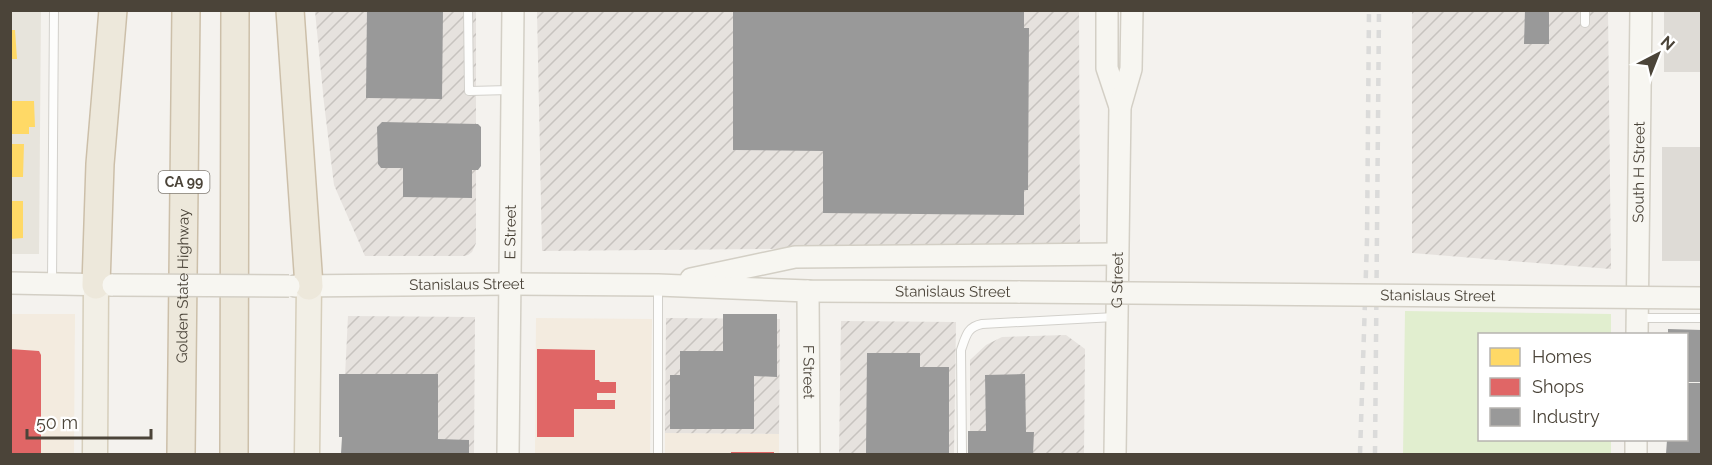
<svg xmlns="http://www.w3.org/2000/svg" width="1712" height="465" font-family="Raleway,sans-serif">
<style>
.residential{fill:#e7e4dc}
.commercial{fill:#f3ebdf}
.industrial{fill:url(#industrial-furrows)}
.grass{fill:#e1eecf}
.homes{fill:#ffd966}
.shops{fill:#e06666}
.industry{fill:#999}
.building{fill:#dedbd6}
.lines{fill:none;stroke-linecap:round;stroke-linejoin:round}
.lane-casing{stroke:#d2d0cb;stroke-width:10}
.secondary-casing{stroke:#d3cfc5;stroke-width:24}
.primary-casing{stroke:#d6cebb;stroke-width:27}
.highway-casing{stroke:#ccbfa9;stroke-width:30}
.lane{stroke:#fdfdfc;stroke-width:8}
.secondary{stroke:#f7f6f1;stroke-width:21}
.primary{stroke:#f2efe6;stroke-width:24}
.highway{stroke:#ede8db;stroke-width:27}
.rail{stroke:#dbdbda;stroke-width:4.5;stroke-dasharray:8 8;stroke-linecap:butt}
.secondary-bridge-casing{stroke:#d3cfc5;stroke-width:24;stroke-linecap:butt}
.secondary-bridge{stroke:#f7f6f1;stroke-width:21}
.labels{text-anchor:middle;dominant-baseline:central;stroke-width:6;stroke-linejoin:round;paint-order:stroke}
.shield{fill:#fff;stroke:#817c74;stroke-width:1.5}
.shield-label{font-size:14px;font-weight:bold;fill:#4b4439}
.street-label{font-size:15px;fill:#4b4439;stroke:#fff}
</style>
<defs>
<pattern id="industrial-furrows" width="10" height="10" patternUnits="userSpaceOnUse" patternTransform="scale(1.5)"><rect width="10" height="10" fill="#e6e2de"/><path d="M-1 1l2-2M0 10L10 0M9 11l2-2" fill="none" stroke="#c7c3bf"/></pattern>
</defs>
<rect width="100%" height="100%" fill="#f4f2ee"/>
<polygon class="residential" points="11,11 41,11 39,254 11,254"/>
<g class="commercial">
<polygon points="11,314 75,314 74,454 11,454"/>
<polygon points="536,318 652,319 650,454 535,454"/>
<polygon points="665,433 779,434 779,454 665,454"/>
</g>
<g class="industrial">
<polygon points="315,11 476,11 476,243 472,252 468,255 464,256 365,256 334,185 324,103"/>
<polygon points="537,11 1079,11 1080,246 542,251"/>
<polygon points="1412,11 1608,11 1611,269 1412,253"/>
<polygon points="348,316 475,317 474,454 345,454 345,377"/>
<polygon points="666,318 780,319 779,434 665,433"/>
<polygon points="841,321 956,322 954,454 839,454"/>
<polygon points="1066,335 1085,349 1084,454 970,454 970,360 986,345 1002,337"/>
</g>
<polygon class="grass" points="1405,311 1611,314 1611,334 1480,334 1480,440 1611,440 1611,454 1403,454"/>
<g class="homes">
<polygon points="10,30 15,30 17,59 10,59"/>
<polygon points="10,101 34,101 35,127 29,127 29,134 10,134"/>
<polygon points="10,144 24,144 23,177 10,177"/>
<polygon points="10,201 23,201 23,238 10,239"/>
</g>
<g class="shops">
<polygon points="10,349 39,351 41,355 41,454 10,454"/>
<polygon points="537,349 595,350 595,380 599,380 600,382 616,382 616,393 597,393 597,400 615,400 615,409 574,409 574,437 537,437"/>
<rect x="731" y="452" width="43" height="2"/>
</g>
<g class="industry">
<polygon points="367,10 443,10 442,99 366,98"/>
<polygon points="733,10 1024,10 1024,28 1029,28 1028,190 1024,190 1024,215 823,213 823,151 733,150"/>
<polygon points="1525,10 1549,10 1549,44 1524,44"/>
<polygon points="382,122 478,124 481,127 481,166 478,170 472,170 472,198 403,197 403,168 381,168 378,164 377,127"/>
<polygon points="723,314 777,314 777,377 754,376 754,429 670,429 670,375 680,375 680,351 723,351"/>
<polygon points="1668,329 1702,330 1702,382 1686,382 1686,334 1668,334"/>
<polygon points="867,353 920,353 920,367 949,367 949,453 866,454"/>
<polygon points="339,374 438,374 438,439 469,440 469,454 341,454 342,437 339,437"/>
<polygon points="1025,374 1026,432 1034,432 1033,454 968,454 968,431 986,431 985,375"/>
<polygon points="1686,383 1702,383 1702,454 1666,454 1667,440 1686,440"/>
</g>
<g class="building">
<rect x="1664" y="10" width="38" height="62"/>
<rect x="1662" y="147" width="40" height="114"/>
</g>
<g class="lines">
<defs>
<g id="lane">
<polyline points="468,10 469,91 510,90"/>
<polyline points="1585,10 1585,23"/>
<polyline points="52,282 54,10"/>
<polyline points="1640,318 1702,318"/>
<polyline points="658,454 658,288"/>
<path d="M962,454L961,350C966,336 967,327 982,324L1115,317"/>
</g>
<g id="secondary">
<polyline points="1107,10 1107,68 1120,107"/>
<polyline points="691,279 795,257 1117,254"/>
<polyline points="10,283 112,285"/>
<path id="s1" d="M295,286L510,284L658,285L808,291L1020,292"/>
<path id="s2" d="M808,291L809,454"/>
<path id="s3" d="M1637,334L1641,10"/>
<path id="s4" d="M508,454L513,10"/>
<path id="s5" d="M1115,454L1120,107L1131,69L1132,10"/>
<polyline points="1636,454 1636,440"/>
</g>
<g id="primary">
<polyline points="95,454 96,285"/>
<polyline points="307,454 309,286"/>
</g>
<g id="highway">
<polyline points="290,10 309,286"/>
<polyline points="96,285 100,164 113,10"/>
<path id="s6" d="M181,454L186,10"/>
<polyline points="234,454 235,10"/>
</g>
</defs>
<use href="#lane" class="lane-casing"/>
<use href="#secondary" class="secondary-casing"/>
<use href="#primary" class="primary-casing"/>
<use href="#highway" class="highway-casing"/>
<use href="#lane" class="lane"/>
<use href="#secondary" class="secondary"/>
<use href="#primary" class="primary"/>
<use href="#highway" class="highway"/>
<g class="rail">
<polyline points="1360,454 1367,240 1369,10"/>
<polyline points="1375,454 1379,10"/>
</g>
<defs>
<g id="secondary-bridge">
<polyline points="113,285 289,286"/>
<path id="s7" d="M1020,292L1702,298"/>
</g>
</defs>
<use href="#secondary-bridge" class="secondary-bridge-casing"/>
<use href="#secondary-bridge" class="secondary-bridge"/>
</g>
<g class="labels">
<rect class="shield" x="158.5" y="171" width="51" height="22" rx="4.5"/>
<g class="shield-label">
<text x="184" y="182">CA 99</text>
</g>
<g class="street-label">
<text stroke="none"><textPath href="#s3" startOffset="162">South H Street</textPath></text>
<text stroke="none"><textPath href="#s4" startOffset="222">E Street</textPath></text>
<text stroke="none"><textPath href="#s5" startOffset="174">G Street</textPath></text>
<text stroke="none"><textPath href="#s1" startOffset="172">Stanislaus Street</textPath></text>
<text stroke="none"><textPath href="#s6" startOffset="168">Golden State Highway</textPath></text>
<text stroke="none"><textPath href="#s1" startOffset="658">Stanislaus Street</textPath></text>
<text stroke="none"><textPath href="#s7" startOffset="418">Stanislaus Street</textPath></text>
<text stroke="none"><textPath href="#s2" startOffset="81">F Street</textPath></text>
</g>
</g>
<rect width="1712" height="465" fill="none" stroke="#4b4439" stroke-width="24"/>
<rect x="1478" y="333" width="210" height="108" fill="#ffffff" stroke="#b7b4b0" stroke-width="1.5"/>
<rect x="1490" y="348" width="30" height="18" fill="#ffd966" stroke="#b7b4b0" stroke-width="1.5"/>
<text x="1532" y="363" font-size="18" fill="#4b4439">Homes</text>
<rect x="1490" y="378" width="30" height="18" fill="#e06666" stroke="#b7b4b0" stroke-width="1.5"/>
<text x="1532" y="393" font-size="18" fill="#4b4439">Shops</text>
<rect x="1490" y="408" width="30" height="18" fill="#999999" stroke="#b7b4b0" stroke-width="1.5"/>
<text x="1532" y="423" font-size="18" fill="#4b4439">Industry</text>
<g transform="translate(1658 54) rotate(42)" stroke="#ffffff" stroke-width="4.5" paint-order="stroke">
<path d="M0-4.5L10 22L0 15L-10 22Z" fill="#4b4439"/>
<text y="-9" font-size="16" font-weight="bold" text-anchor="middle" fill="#4b4439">N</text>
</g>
<path d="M27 429v9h124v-9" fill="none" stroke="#4b4439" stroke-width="3"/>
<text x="36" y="429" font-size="18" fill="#4b4439" stroke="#ffffff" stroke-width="4.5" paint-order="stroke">50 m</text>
</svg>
